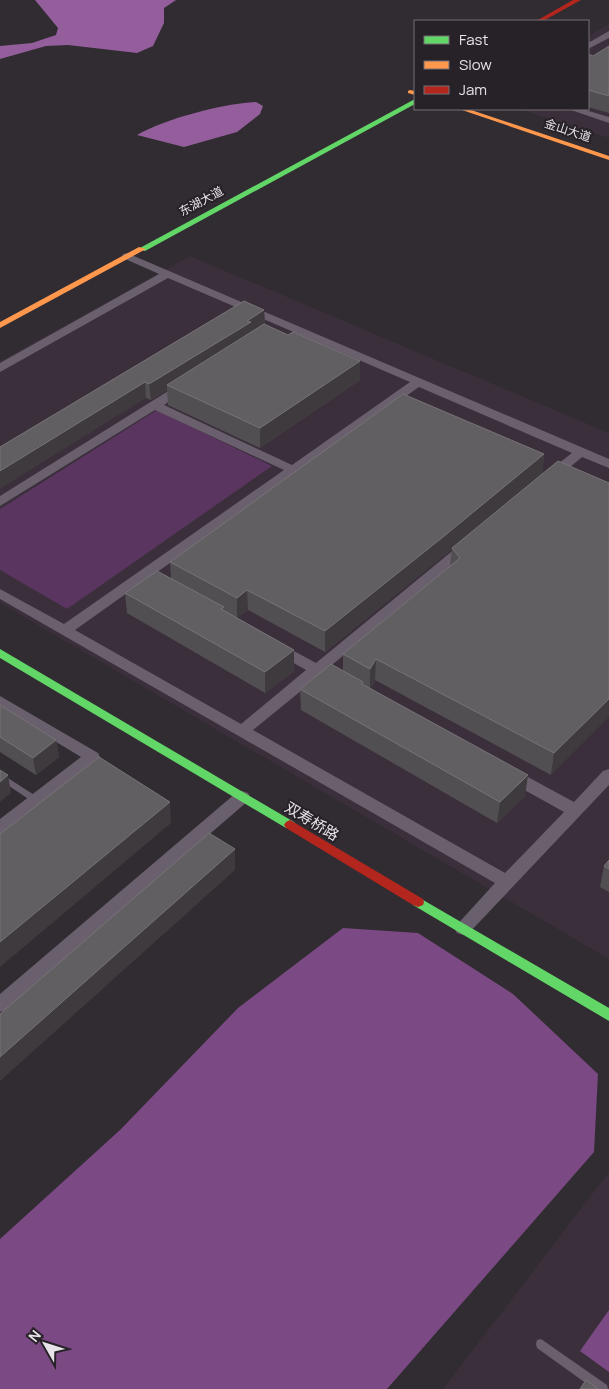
<svg xmlns="http://www.w3.org/2000/svg" width="609" height="1389" font-family="Manrope,'Noto Sans SC',sans-serif">
<style>
.built{fill:#3a2f3b}
.green{fill:#59355f}
.forest{fill:#7b4983}
.water{fill:#945e9c}
.lines{fill:none;stroke-linecap:round;stroke-linejoin:round}
.lane{fill:#6a5f6c;fill-rule:evenodd}
.street{fill:#6a5f6c;fill-rule:evenodd}
.fast{fill:#63d668;fill-rule:evenodd}
.slow{fill:#ff974d;fill-rule:evenodd}
.jam{fill:#b3261e;fill-rule:evenodd}
.wall{fill:#524f52}
.shaded-wall{fill:#3e3a3e}
.building{fill:#625f62;stroke:#777477}
.labels{text-anchor:middle;dominant-baseline:central;stroke-width:4;stroke-linejoin:round;paint-order:stroke}
.far-street-label{font-size:12px;fill:#e7e3e8;stroke:#272128}
.street-label{font-size:15px;fill:#e7e3e8;stroke:#272128}
</style>
<rect width="100%" height="100%" fill="#302c31"/>
<g class="built">
<polygon points="609,24 609,138 519,109 588,109 588,36"/>
<polygon points="190,256 609,433 609,959 0,603 0,361"/>
<polygon points="609,1172 609,1389 443,1389"/>
</g>
<polygon class="green" points="157,410 272,466 67,609 0,570 0,509"/>
<g class="forest">
<polygon points="343,928 418,933 513,994 598,1074 594,1152 387,1389 0,1389 0,1239 120,1130 238,1008"/>
<polygon points="609,1310 609,1372 580,1351"/>
</g>
<g class="water">
<polygon points="35,0 176,0 164,8 164,23 153,46 137,53 68,45 46,46 0,59 0,46 32,43 56,35 58,28"/>
<path d="M256,102L263,106L260,114L237,132L184,147L137,135C167,118 222,104 256,102Z"/>
</g>
<g class="lines">
<g class="lane">
<polygon points="0,773 39,798 40,800 39,802 33,802 0,780"/>
<polygon points="541,1339 607,1385 608,1389 594,1389 537,1348 536,1344 537,1340"/>
</g>
<g class="street">
<polygon points="609,31 609,38 588,49 588,43"/>
<polygon points="568,109 582,109 609,117 609,123"/>
<polygon points="127,253 609,459 609,468 582,457 555,480 545,480 544,477 545,474 572,453 419,387 153,575 171,584 173,587 171,590 161,590 144,581 75,630 241,724 306,670 271,650 269,647 271,644 281,644 316,663 462,543 472,543 474,546 472,549 327,669 344,678 346,682 344,686 334,686 318,677 253,730 505,873 564,812 503,778 501,774 503,770 509,768 515,770 574,802 603,771 609,769 609,785 469,933 463,935 457,933 454,928 495,883 0,599 0,589 64,624 284,470 155,410 0,506 0,496 181,383 189,383 191,386 164,405 292,465 410,382 168,278 0,372 0,363 159,274 123,258 122,256 123,254"/>
<polygon points="0,696 98,753 100,757 98,761 6,832 0,834 0,819 81,757 0,708"/>
<polygon points="242,791 248,793 250,797 248,801 6,1010 0,1012 0,994 236,793"/>
</g>
<g class="fast">
<polygon points="415,99 415,104 145,251 138,249"/>
<polygon points="0,649 294,822 296,825 294,828 286,828 0,658"/>
<polygon points="418,897 609,1008 609,1021 413,905 412,902 413,899"/>
</g>
<g class="slow">
<polygon points="410,90 415,91 415,95 408,93 408,91"/>
<polygon points="459,109 468,109 609,156 609,160"/>
<polygon points="139,247 146,249 0,328 0,322"/>
</g>
<g class="jam">
<polygon points="573,0 581,0 543,21 536,21"/>
<polygon points="290,820 423,899 424,902 423,905 418,907 413,905 286,828 284,825 286,822"/>
</g>
</g>
<g class="wall">
<polygon points="609,46 609,113 588,107 588,54 593,56"/>
<polygon points="264,310 265,325 288,335 360,361 360,380 260,448 168,405 167,390 151,400 146,398 0,447"/>
<polygon points="544,454 542,475 609,483 551,775 375,680 371,688 525,796 497,823 301,710 300,689 343,671 343,654 450,566 452,549 325,652 248,610 237,618 294,650 294,671 265,693 127,613 125,593 171,578 170,562"/>
<polygon points="0,705 56,740 59,757 36,775 0,752"/>
<polygon points="609,860 609,892 600,887 604,866"/>
</g>
<g class="shaded-wall">
<polygon points="264,310 265,325 167,385 167,390 151,400 149,384"/>
<polygon points="360,361 360,380 260,448 260,428"/>
<polygon points="145,382 146,398 0,489 0,471"/>
<polygon points="544,454 542,475 441,558 325,652 325,631"/>
<polygon points="247,590 248,610 237,618 237,598"/>
<polygon points="294,650 294,671 265,693 265,672"/>
<polygon points="376,659 375,680 370,690 370,669"/>
<polygon points="609,699 609,717 551,775 554,753"/>
<polygon points="56,740 59,757 36,775 33,758"/>
<polygon points="8,775 11,793 0,802 0,782"/>
<polygon points="528,775 525,796 497,823 500,802"/>
<polygon points="170,802 171,823 0,967 0,942"/>
<polygon points="235,849 235,870 0,1081 0,1057"/>
</g>
<g class="building">
<polygon points="609,46 609,96 588,90 588,54 593,56"/>
<polygon points="244,301 264,310 247,321 251,322 149,384 145,382 0,471 0,447"/>
<polygon points="264,324 288,335 293,332 360,361 260,428 167,385"/>
<polygon points="403,394 544,454 443,537 325,631 247,590 237,598 170,562"/>
<polygon points="558,461 609,483 609,699 554,753 376,659 370,669 343,654 460,558 452,548"/>
<polygon points="157,571 224,607 221,609 294,650 265,672 125,593"/>
<polygon points="331,664 363,682 362,684 528,775 500,802 300,689"/>
<polygon points="0,705 56,740 33,758 0,737"/>
<polygon points="99,757 170,802 0,942 0,834"/>
<polygon points="0,770 8,775 0,782"/>
<polygon points="209,833 235,849 0,1057 0,1014"/>
<polygon points="609,860 609,869 604,866"/>
<polygon points="586,1380 598,1389 580,1389"/>
</g>
<g class="labels">
<g class="far-street-label">
<text transform="translate(568 130) rotate(18)">金山大道</text>
<text transform="translate(201 201) rotate(-28)">东湖大道</text>
</g>
<g class="street-label">
<text transform="translate(312 821) rotate(31)">双寿桥路</text>
</g>
</g>
<rect x="414" y="20" width="175" height="90" fill="#272128" stroke="#746f75"/>
<rect x="424" y="36" width="25" height="8" fill="#63d668" stroke="#746f75"/>
<text x="459" y="45" font-size="15" fill="#e7e3e8">Fast</text>
<rect x="424" y="61" width="25" height="8" fill="#ff974d" stroke="#746f75"/>
<text x="459" y="70" font-size="15" fill="#e7e3e8">Slow</text>
<rect x="424" y="86" width="25" height="8" fill="#b3261e" stroke="#746f75"/>
<text x="459" y="95" font-size="15" fill="#e7e3e8">Jam</text>
<g transform="translate(45 1344) rotate(309)" stroke="#272128" stroke-width="4" paint-order="stroke">
<path d="M0-4L9 19L0 12L-9 19Z" fill="#e7e3e8"/>
<text y="-8" font-size="14" font-weight="bold" text-anchor="middle" fill="#e7e3e8">N</text>
</g>
</svg>
